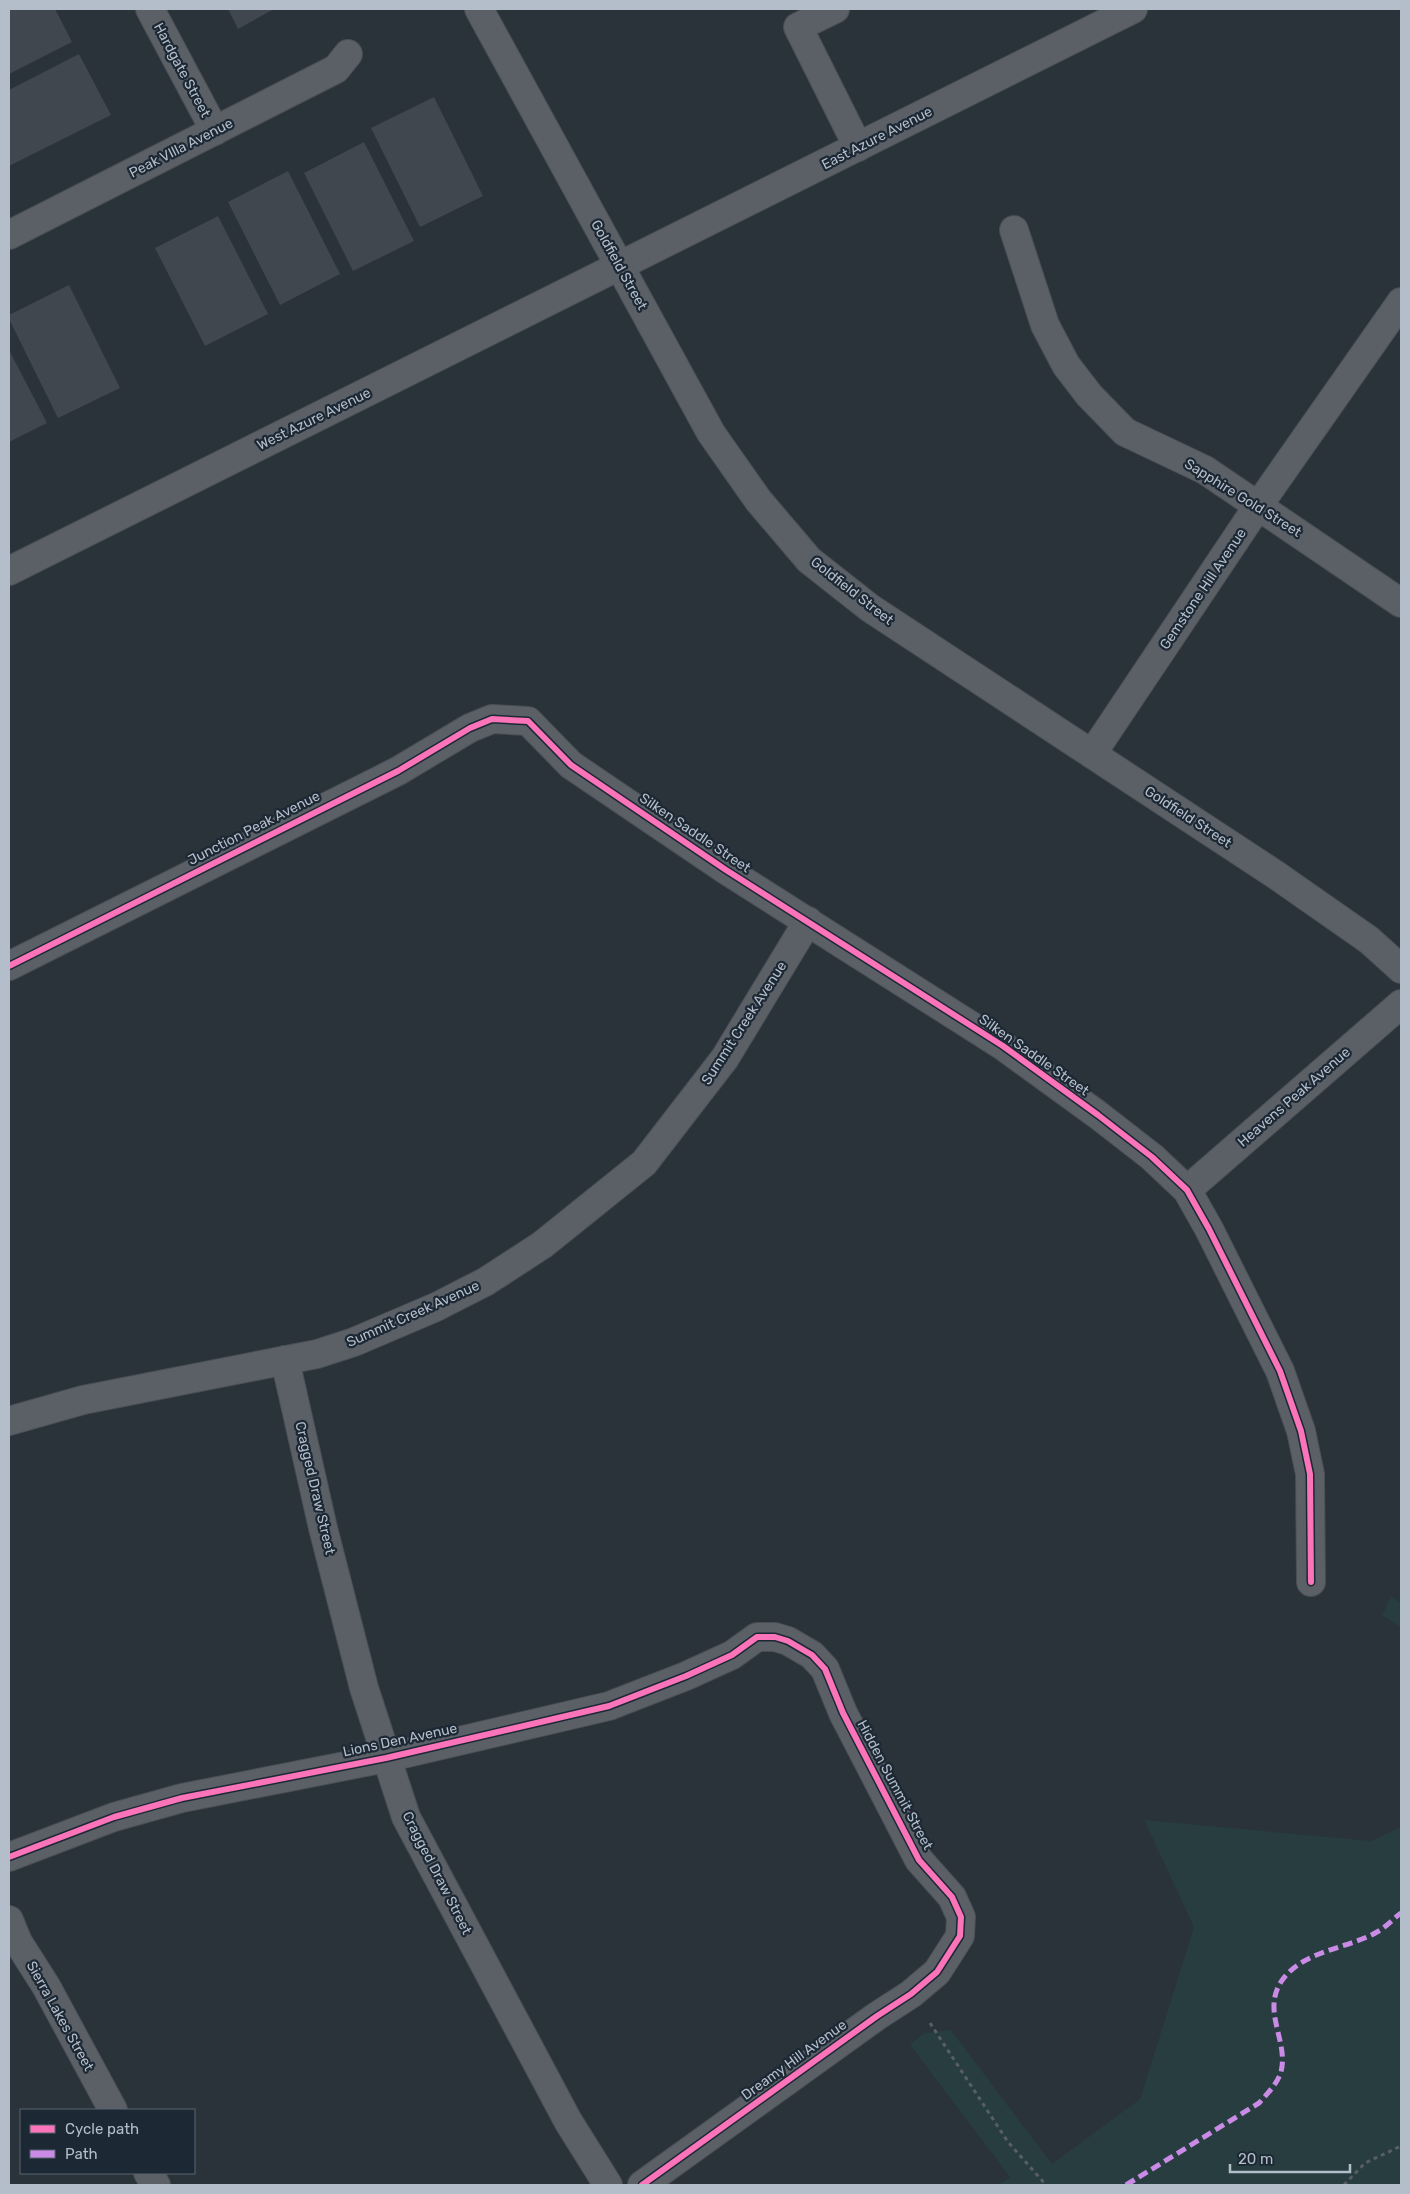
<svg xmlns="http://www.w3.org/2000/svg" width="1410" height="2194" font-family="Rubik,sans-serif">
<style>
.green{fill:#273d40}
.building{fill:#41474e}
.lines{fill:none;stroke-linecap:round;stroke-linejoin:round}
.minor-casing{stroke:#484e54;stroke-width:30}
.path{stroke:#585f64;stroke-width:3;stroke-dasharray:4 4;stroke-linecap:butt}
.minor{stroke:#5b6067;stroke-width:28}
.quiet{stroke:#ca8be6;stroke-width:5;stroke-dasharray:10 5;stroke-linecap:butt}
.cycleway-casing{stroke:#1d2835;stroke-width:9}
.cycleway{stroke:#fb73b8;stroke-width:6}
.labels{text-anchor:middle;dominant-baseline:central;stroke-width:4.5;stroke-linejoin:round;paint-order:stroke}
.street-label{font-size:14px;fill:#b4beca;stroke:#1d2835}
</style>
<rect width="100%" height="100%" fill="#2a323a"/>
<g class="green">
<polygon points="1391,1596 1401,1603 1401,1627 1382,1615"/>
<polygon points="1144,1820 1371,1841 1401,1827 1401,2185 999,2185 1010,2177 910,2045 924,2033 951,2030 1052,2164 1140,2099 1194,1927"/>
</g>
<g class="building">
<polygon points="9,9 55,9 72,42 9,74"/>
<polygon points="228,9 274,9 238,29"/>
<polygon points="79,54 111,115 9,166 9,90"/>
<polygon points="434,97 483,196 420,227 371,128"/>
<polygon points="364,142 414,241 353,271 304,173"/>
<polygon points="288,171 340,274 280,305 228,202"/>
<polygon points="218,216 268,314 205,346 155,248"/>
<polygon points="69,285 120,388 58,418 9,319 9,315"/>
<polygon points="9,350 47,423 9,442"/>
</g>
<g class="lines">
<defs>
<g id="minor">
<polyline points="150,9 215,131"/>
<polyline points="479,9 711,433 758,500 809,560 870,608 1276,875 1369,940 1401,969"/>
<polyline points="835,9 798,27 858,147"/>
<polyline points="1014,230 1045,325 1066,365 1089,395 1125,432 1205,470 1401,603"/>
<polyline points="9,235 336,69 348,54"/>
<polyline points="9,571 1133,9"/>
<polyline points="1092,754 1258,506 1401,302"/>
<polyline points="9,966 398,771 470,728 492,719 528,721 571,765 726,870 1003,1046 1098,1115 1152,1157 1187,1190 1209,1229 1280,1371 1301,1431 1310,1474 1311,1582"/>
<polyline points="1187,1190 1401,1004"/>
<polyline points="285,1360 323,1528 364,1688 406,1817 568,2121 608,2185"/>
<polyline points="9,1421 83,1400 317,1354 354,1342 436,1307 485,1282 542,1245 644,1163 725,1058 808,921"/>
<polyline points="9,1857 114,1817 182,1798 386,1758 609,1706 686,1676 732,1655 757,1637 775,1637 788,1641 812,1655 825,1669 843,1713 919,1860 952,1897 961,1917 960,1936 937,1972 911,1994 877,2016 642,2185"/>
<polyline points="9,1920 18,1942 46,1986 113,2110"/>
<polyline points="148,2173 156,2185"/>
</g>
</defs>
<use href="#minor" class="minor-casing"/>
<g class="path">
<polyline points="930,2023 1008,2142 1046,2185"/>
<polyline points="1344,2185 1365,2163 1401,2146"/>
</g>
<use href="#minor" class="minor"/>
<path class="quiet" d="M1126,2185L1259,2103C1267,2094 1277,2084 1281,2072C1289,2040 1260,2010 1283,1979C1305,1950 1347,1949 1377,1932C1386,1927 1393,1919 1401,1913"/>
<defs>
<g id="cycleway">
<polyline points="9,966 398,771 470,728 492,719 528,721 571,765 726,870 1003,1046 1098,1115 1152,1157 1187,1190 1209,1229 1280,1371 1301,1431 1310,1474 1311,1582"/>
<polyline points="9,1857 114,1817 182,1798 386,1758 609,1706 686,1676 732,1655 757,1637 775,1637 788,1641 812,1655 825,1669 843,1713 919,1860 952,1897 961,1917 960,1936 937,1972 911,1994 877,2016 642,2185"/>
</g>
</defs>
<use href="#cycleway" class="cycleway-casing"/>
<use href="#cycleway" class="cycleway"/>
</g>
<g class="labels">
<g class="street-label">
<text transform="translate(182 70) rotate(62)">Hardgate Street</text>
<text transform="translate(877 138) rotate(-27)">East Azure Avenue</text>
<text transform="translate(181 148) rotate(-27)">Peak VIlla Avenue</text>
<text transform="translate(619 265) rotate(61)">Goldfield Street</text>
<text transform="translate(314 419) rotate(-26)">West Azure Avenue</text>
<text transform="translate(1243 498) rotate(32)">Sapphire Gold Street</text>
<text transform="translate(1203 589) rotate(-56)">Gemstone Hill Avenue</text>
<text transform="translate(852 591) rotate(38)">Goldfield Street</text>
<text transform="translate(1188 817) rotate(33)">Goldfield Street</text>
<text transform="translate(254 828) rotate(-27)">Junction Peak Avenue</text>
<text transform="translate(695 833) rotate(34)">Silken Saddle Street</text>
<text transform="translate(744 1023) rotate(-57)">Summit Creek Avenue</text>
<text transform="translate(1034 1055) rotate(35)">Silken Saddle Street</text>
<text transform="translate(1294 1097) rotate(-41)">Heavens Peak Avenue</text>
<text transform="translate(413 1314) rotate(-24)">Summit Creek Avenue</text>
<text transform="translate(315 1488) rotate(77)">Cragged Draw Street</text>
<text transform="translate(400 1740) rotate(-12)">Lions Den Avenue</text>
<text transform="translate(895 1785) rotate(62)">Hidden Summit Street</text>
<text transform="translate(437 1873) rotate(63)">Cragged Draw Street</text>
<text transform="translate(60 2016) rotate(61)">Sierra Lakes Street</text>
<text transform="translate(794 2060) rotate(-36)">Dreamy Hill Avenue</text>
</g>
</g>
<rect width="1410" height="2194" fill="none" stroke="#b4beca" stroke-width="20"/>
<rect x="20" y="2109" width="175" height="65" fill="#1d2835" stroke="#596471"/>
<rect x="30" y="2125" width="25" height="8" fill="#fb73b8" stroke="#596471"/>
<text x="65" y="2134" font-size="15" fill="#b4beca">Cycle path</text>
<rect x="30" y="2150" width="25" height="8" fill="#ca8be6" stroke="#596471"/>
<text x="65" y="2159" font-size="15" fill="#b4beca">Path</text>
<path d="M1230 2164v8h120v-8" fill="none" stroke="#b4beca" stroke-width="2.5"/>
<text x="1238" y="2164" font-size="15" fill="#b4beca" stroke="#1d2835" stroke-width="4" paint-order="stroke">20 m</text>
</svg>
